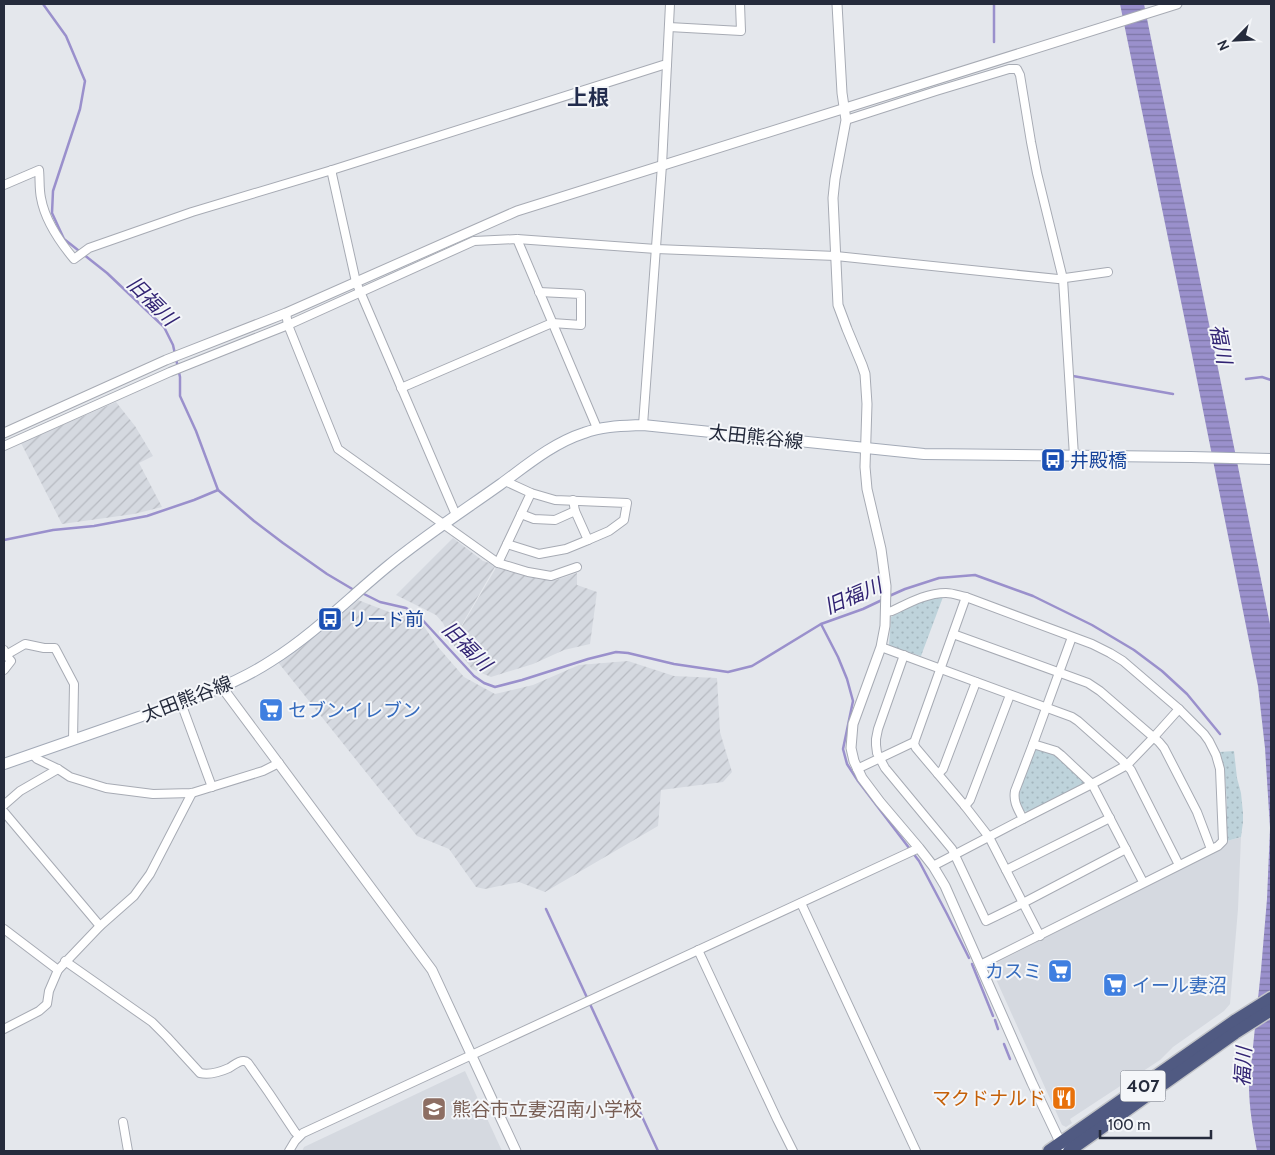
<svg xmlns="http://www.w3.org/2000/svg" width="1275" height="1155" font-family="Cabin,'Noto Sans JP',sans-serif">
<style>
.built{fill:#d5d9e0}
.industrial{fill:url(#industrial-furrows)}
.park{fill:url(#park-dots)}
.water{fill:url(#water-rules)}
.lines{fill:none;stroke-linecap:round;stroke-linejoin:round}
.stream{stroke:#9a90cc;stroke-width:2.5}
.minor-casing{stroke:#a7abb4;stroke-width:10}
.tertiary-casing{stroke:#a7abb4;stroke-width:11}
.secondary-casing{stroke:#a3aab7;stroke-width:12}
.trunk-casing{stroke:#c2c4c8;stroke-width:15}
.minor{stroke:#fff;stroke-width:8}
.tertiary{stroke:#fff;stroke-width:9}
.secondary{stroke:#fff;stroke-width:10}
.trunk{stroke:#505a82;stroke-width:12}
.labels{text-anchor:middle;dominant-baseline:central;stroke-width:4;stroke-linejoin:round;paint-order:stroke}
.shield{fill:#f4f6f9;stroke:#636875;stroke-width:1}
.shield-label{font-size:18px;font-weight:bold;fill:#252b3c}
.street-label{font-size:19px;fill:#252b3c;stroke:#f4f6f9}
.transit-label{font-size:19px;fill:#164399;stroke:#f4f6f9;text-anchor:start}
.shop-label{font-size:19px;fill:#366cbe;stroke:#f4f6f9;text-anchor:start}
.food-label{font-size:19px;fill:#c56008;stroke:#f4f6f9;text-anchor:end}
.education-label{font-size:19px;fill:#785e54;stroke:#f4f6f9;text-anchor:start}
.water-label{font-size:20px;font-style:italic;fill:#312373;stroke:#f4f6f9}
.quarter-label{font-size:21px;font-weight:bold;fill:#222c4d;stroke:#f4f6f9}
</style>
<defs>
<pattern id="industrial-furrows" width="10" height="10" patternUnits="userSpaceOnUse" patternTransform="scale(1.25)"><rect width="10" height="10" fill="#d5d9e0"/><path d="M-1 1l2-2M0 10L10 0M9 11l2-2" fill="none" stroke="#b7bac1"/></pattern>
<pattern id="park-dots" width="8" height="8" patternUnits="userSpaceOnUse" patternTransform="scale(1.25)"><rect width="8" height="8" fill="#bed3db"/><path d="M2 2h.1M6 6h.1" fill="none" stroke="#a3b5bd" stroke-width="1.8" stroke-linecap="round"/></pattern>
<pattern id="water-rules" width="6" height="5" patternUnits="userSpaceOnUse" patternTransform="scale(1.25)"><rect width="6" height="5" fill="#9a90cc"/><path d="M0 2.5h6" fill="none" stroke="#7d76a7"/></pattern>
</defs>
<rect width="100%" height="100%" fill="#e4e7ec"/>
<g class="built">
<polygon points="1241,837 1238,909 1230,1004 1224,1011 1173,1047 1160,1060 1070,1119 1072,1123 1066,1127 1062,1125 990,966 1226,845 1227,841"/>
<polygon points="465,1071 502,1151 302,1151 304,1147"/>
</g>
<g class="industrial">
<polygon points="116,402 135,426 153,456 139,463 162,507 134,514 62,524 21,443"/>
<polygon points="453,538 483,561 496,565 452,642 443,623 436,615 396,595"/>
<polygon points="497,566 535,577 556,580 577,573 577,585 597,592 590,644 564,650 533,664 491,677 472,669 452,643"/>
<polygon points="358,600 389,612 407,614 421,622 438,647 464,677 495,694 533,685 579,665 628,661 674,676 717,678 720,732 732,772 723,782 661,790 658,826 545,892 519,882 485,889 476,887 449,849 417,836 277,661 328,625"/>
</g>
<g class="park">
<path d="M943,597L921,656L892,647L889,645L891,617C909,607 921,598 943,597Z"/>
<polygon points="1038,747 1055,754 1084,780 1083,785 1028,812 1023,811 1018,801 1017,794 1034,751"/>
<path d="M1234,751L1237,778L1241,793L1243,813V822L1241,837L1227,841C1226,812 1229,780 1219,752Z"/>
</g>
<path class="water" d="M1120,4H1144L1271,629V1151H1257C1253,1129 1249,1108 1249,1085L1261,970L1267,899L1270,828L1265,748L1258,686L1192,355Z"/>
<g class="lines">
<g class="stream">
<polyline points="43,4 66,36 85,81 80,109 53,191 52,213 64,239 107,273 164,327 173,345 180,377 180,396 196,431 218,490 254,521 283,543 327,574 354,590"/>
<polyline points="994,4 994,42"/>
<polyline points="1073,376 1173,394"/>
<polyline points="1246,379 1262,377 1271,380"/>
<polyline points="4,540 53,530 94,526 147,516 194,500 218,490"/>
<polyline points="362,593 380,602 406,608 417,614 474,676 484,683 495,687 522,680 588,659 616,652 628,653 674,664 728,672 752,666 821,624 863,609 882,600"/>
<polyline points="887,597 905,589 939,578 975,575 1033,596 1092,625 1134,650 1162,671 1187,694 1220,734"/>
<polyline points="821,624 838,657 847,679 853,701 843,749 847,764 858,781 919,861 947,914 969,958"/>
<polyline points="546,909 658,1151"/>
<polyline points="972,964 993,1016"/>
<polyline points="995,1020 998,1029"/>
<polyline points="1004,1044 1010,1059"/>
</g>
<defs>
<g id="minor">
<polyline points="669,27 741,31 740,4"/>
<polyline points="846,120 936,91 1009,69 1017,69 1020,75 1031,142 1037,173 1063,279 1074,456"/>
<polyline points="332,170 332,174 356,282 456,515"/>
<path d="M4,185L39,170C40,179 39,189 41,198C45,221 59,241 74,259L89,248L192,212L332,170L663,65H667"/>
<polyline points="517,239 597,428"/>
<polyline points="286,313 288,325 338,449 498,563 528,572 551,576 577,567"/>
<polyline points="401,388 552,323 581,325 581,294 539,292"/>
<polyline points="643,425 662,165 670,4"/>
<polyline points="4,446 170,372 288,325 474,241 517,239 656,249 836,256 1058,279 1108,272"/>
<polyline points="505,481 531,493 555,500 627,503 624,520 609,531 588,540"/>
<polyline points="521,514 534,519 555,520 575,511"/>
<polyline points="507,544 539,554 566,549 588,540 575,511 573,500"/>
<polyline points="498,563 531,493"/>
<polyline points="966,597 915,740 914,744 916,748 965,806 989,837 1040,936"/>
<path d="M886,612L892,611C909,603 926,593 946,593C953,593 960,596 966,597L1092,644L1110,653L1123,661L1179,709L1204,734L1209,741L1216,755L1220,769L1223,841L1218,846L980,965"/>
<polyline points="953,634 1088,683 1100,691 1159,742 1164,748 1197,812 1211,849"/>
<polyline points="881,647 1072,717 1078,721 1122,760 1131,770 1179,865"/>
<polyline points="4,650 6,655 11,661 4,670"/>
<polyline points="6,655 25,644 44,648 55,648 74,684 73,740"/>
<polyline points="904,655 878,729 876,739 876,745 877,753 885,768 952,849 986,921 1023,903 1126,849"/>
<polyline points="181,703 212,787"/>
<polyline points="1033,744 1056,751 1061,755 1092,784 1143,882"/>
<polyline points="32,754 37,759 58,769 70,777 106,788 153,794 192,793 263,771 279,763"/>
<polyline points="857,769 914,742"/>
<polyline points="938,774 943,769 976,682"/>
<polyline points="4,805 20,791 58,769"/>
<polyline points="965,806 970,800 1010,695"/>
<polyline points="4,812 100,926"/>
<path d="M1023,819C1018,809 1013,802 1015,791L1033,744L1072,637"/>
<polyline points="933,866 1023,819 1092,784 1127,765 1153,738 1179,709"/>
<polyline points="1006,870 1110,818"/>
<polyline points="801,903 916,1151"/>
<polyline points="4,929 58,970"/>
<polyline points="698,950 777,1119 793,1151"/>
<path d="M65,961L152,1022L167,1037L200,1073C209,1075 220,1072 229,1068C233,1066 239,1060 244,1061C246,1061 247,1062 248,1063L269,1093L295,1132L299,1136"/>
<polyline points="4,1029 39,1011 47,1004 49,991 58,970 100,926 134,896 150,874 192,793"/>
<polyline points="123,1122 128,1151"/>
<polyline points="289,1151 295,1141 303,1133 919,848"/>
</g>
<g id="tertiary">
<polyline points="837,4 842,93 846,120 835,179 833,198 838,305 847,329 862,365 865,374 867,404 865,467 867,489 881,549 886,586 885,626 881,647 853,724 851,748 854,761 862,778 880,802 919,848 933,866 945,886 1032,1083 1062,1146"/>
<polyline points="4,433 166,360 286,313 517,211 1177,4"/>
<polyline points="223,687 227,694 432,970 516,1151"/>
</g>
<path id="secondary" d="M4,764C49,748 94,733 139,717C184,702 231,687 271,661C314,634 349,598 388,566C423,537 463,511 501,484C527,465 553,443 584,433C603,426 623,426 643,425L924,454L1191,457L1271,459"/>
<g id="trunk">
<polyline points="1049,1151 1236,1020 1271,998"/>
<polyline points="1069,1151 1235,1033 1271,1010"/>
</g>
</defs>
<use href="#minor" class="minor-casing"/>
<use href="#tertiary" class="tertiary-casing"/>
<use href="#secondary" class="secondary-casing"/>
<use href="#trunk" class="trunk-casing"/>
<use href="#minor" class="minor"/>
<use href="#tertiary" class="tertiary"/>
<use href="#secondary" class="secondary"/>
<use href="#trunk" class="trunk"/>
</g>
<defs>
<symbol id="bus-square" viewBox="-11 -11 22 22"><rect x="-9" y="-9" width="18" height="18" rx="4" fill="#1a4fb4" stroke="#f4f6f9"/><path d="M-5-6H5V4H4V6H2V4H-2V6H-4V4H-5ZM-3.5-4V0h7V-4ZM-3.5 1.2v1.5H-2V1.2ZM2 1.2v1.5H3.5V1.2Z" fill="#fff"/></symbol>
<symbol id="supermarket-square" viewBox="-11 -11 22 22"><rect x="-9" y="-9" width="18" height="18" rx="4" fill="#3f7fe0" stroke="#f4f6f9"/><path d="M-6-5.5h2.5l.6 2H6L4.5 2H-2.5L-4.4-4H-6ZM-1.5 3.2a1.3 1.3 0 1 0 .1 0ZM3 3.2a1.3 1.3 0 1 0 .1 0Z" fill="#fff"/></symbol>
<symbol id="restaurant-square" viewBox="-11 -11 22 22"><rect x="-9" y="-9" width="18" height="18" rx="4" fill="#e8710a" stroke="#f4f6f9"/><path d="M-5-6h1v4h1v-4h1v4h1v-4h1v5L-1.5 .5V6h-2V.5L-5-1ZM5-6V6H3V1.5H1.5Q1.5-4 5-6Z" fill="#fff"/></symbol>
<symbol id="school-square" viewBox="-11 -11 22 22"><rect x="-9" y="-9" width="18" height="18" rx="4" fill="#8d6e63" stroke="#f4f6f9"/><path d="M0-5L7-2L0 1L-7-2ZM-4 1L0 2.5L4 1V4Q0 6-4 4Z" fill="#fff"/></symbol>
</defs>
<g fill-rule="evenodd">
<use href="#bus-square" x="1039" y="446" width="28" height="28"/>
<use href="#bus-square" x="316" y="605" width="28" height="28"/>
<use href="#supermarket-square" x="257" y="696" width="28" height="28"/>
<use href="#supermarket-square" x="1046" y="957" width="28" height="28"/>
<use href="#supermarket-square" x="1101" y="971" width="28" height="28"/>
<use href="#restaurant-square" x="1050" y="1084" width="28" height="28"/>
<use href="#school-square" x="420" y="1095" width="28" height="28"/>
</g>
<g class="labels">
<rect class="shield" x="1120.5" y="1070.5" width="45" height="31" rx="4"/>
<g class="shield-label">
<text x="1143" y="1086">407</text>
</g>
<g class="street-label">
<text transform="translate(756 437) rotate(6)">太田熊谷線</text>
<text transform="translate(187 699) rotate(-21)">太田熊谷線</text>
</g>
<g class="transit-label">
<text x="1070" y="460">井殿橋</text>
<text x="348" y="619">リード前</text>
</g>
<g class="shop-label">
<text x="288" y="710">セブンイレブン</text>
<text x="1042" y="971" text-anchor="end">カスミ</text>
<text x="1132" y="985">イール妻沼</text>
</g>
<g class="food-label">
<text x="1046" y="1098">マクドナルド</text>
</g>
<g class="education-label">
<text x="452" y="1109">熊谷市立妻沼南小学校</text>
</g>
<g class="water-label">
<text transform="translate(152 301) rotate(45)">旧福川</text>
<text transform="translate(1221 344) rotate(79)">福川</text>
<text transform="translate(853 596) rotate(-23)">旧福川</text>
<text transform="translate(467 646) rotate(45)">旧福川</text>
<text transform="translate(1243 1067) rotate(-87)">福川</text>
</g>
<g class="quarter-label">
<text x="588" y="97">上根</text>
</g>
</g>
<rect width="1275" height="1155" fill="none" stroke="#252b3c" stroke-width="10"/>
<g transform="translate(1235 40) rotate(246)" stroke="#f4f6f9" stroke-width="4" paint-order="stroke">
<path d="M0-4L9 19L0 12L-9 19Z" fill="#252b3c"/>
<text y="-8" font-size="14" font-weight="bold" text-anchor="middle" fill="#252b3c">N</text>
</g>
<path d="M1100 1130v8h111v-8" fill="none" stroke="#252b3c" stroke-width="2.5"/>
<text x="1108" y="1130" font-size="15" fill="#252b3c" stroke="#f4f6f9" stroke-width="4" paint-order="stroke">100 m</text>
</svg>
